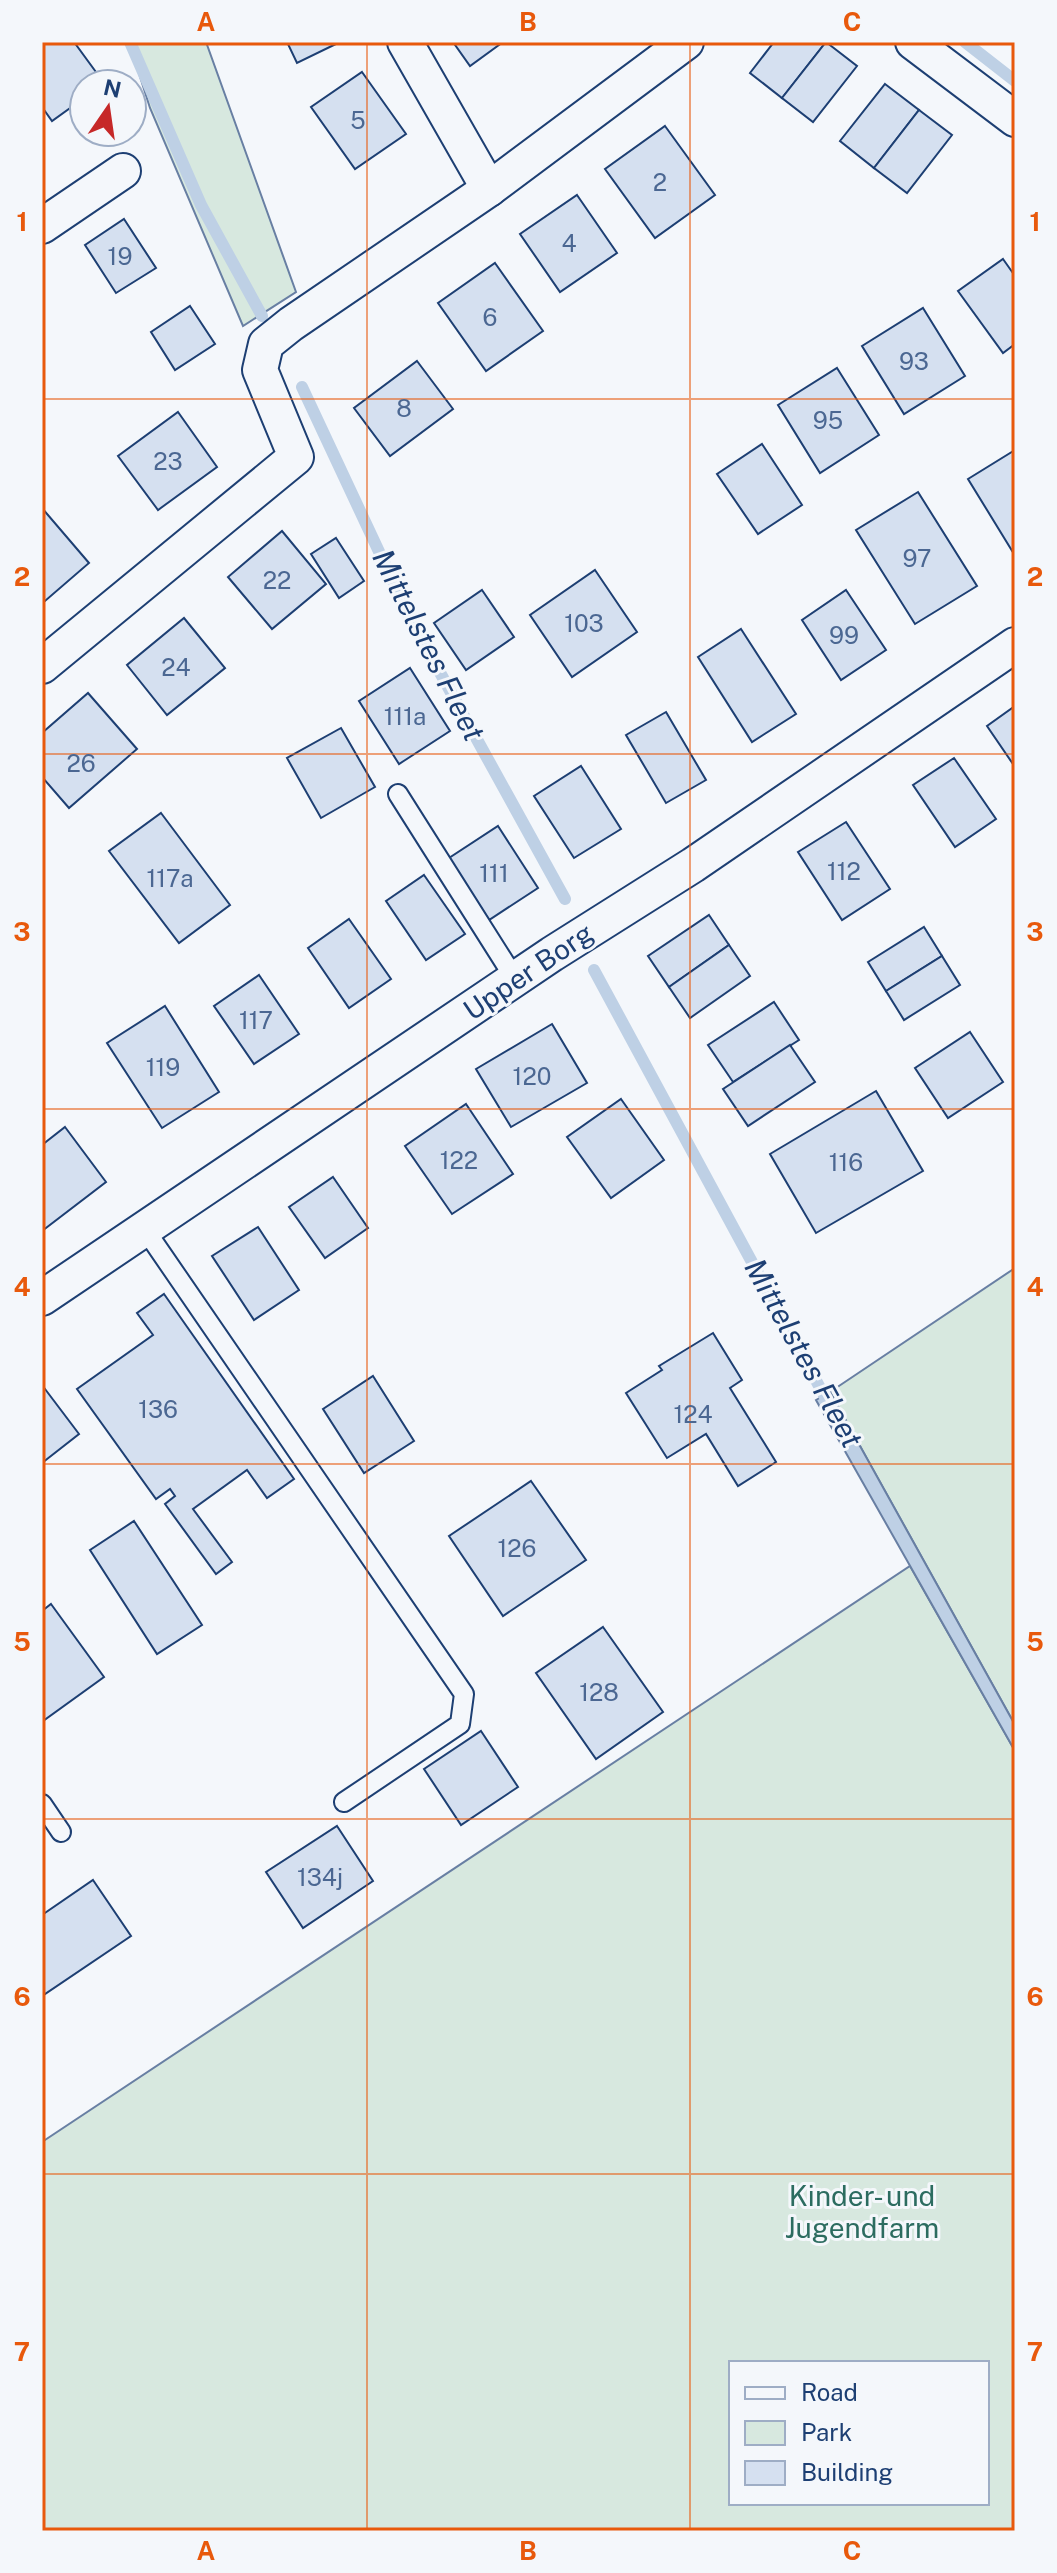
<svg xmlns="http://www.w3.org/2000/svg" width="1057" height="2573" font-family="'Public Sans',sans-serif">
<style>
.green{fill:#d7e8df;stroke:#687fa3;stroke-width:2;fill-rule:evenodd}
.water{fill:#bed0e5;stroke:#687fa3;stroke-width:2}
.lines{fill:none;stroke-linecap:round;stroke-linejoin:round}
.stream{stroke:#bed0e5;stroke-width:12}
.building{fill:#d5e0f0;stroke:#1d3f73;stroke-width:2}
.lane-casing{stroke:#1d3f73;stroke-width:22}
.street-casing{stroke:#1d3f73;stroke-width:38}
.lane{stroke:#f4f7fb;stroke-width:18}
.street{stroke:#f4f7fb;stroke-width:34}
.grid{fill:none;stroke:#e8590c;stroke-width:2;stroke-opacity:0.55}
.labels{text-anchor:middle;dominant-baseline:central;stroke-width:6;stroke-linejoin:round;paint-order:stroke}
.number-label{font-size:24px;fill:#4b6792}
.street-label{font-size:28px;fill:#1d3f73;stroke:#f4f7fb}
.park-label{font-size:28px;fill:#2c6c60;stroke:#f4f7fb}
.water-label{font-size:30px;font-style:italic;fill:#1d3f73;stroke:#f4f7fb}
.neatline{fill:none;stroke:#e8590c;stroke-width:3}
.grid-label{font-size:26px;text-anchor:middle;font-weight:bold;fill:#e8590c}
</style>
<rect width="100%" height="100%" fill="#f4f7fb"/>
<g class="green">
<polygon points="129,42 206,42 296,292 243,326 150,108"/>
<polygon points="1015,1268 1015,1725 830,1392"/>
<path d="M910,1566L1015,1751V2531H42V2142ZM731,2363H987V2503H731Z"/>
</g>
<polygon class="water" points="830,1392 1015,1725 1015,1751 816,1400"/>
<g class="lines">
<g class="stream">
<polyline points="130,42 201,205 262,316"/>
<polyline points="965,42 1015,81"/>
<polyline points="302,387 411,620 565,899"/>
<polyline points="594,970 832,1410"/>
</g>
</g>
<g class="building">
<polygon points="42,42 74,42 104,83 84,84 84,98 52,121 42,107"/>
<polygon points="287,42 340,42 297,63"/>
<polygon points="453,42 503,42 470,66"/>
<polygon points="774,42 826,42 782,98 750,73"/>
<polygon points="826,42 857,66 813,122 782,98"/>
<polygon points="362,72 406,134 355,169 311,107"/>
<polygon points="885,84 919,110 874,168 840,141"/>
<polygon points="919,110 952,135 907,193 874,168"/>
<polygon points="665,126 715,195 655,238 605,169"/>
<polygon points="577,195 617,253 560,292 520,234"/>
<polygon points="124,219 156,268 116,293 85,245"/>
<polygon points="1003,259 1015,276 1015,344 1003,353 958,291"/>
<polygon points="495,263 543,331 486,371 438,303"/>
<polygon points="190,306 215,344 175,370 151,332"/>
<polygon points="923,308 965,376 904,414 862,346"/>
<polygon points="417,361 453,409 390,456 354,408"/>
<polygon points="837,368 879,435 820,473 778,405"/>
<polygon points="178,412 217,467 158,510 118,456"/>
<polygon points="762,444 802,505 758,534 717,474"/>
<polygon points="1015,450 1015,554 1014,554 968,479"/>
<polygon points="918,492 977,586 915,624 856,530"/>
<polygon points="42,508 89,563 45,601 42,598"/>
<polygon points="282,531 326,584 272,629 228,577"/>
<polygon points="336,538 364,581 339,598 311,554"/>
<polygon points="595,570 637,632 572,677 530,615"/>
<polygon points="482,590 514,637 466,670 434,623"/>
<polygon points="846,590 886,650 841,680 802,620"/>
<polygon points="184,618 225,668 167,715 127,665"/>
<polygon points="741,629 796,714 752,742 698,657"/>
<polygon points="410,668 450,731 399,764 359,701"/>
<polygon points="88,693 137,749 69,808 42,777 42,733"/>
<polygon points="1015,706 1015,767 987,726"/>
<polygon points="666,712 706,780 666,803 626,735"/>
<polygon points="341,728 375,787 321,818 287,758"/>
<polygon points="954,758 996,819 955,847 913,785"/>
<polygon points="581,766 621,829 574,858 534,796"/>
<polygon points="161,813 230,905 179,943 109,851"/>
<polygon points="846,822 890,889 842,920 798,852"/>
<polygon points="498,826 538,888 489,920 449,858"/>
<polygon points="424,875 465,934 426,960 386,901"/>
<polygon points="709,915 729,945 669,987 648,956"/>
<polygon points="349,919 391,979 349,1008 308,948"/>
<polygon points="924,927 942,956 886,991 868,962"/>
<polygon points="729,945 750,976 690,1018 669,987"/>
<polygon points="942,956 960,985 904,1020 886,991"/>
<polygon points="259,975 299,1034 254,1064 214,1006"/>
<polygon points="774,1002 799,1040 733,1082 708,1045"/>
<polygon points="165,1006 219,1092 162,1128 107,1043"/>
<polygon points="552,1024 587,1083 511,1127 476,1069"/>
<polygon points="970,1032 1003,1082 948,1118 915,1068"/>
<polygon points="790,1045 815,1082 748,1126 723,1089"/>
<polygon points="876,1091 923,1171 816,1233 770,1154"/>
<polygon points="621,1099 664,1160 611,1198 567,1137"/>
<polygon points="466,1104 513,1174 452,1214 405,1146"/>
<polygon points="65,1127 106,1182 42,1231 42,1145"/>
<polygon points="333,1177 368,1228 325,1258 289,1207"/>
<polygon points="258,1227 299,1290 254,1320 212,1256"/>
<polygon points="164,1294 294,1479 267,1498 247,1470 193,1509 232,1562 216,1574 165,1504 175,1496 170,1489 156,1499 77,1389 153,1335 137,1313"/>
<polygon points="713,1333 742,1380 730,1388 776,1462 738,1486 706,1434 667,1458 626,1393 662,1370 659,1366"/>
<polygon points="373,1376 414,1441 364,1473 323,1409"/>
<polygon points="42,1385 79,1434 42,1463"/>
<polygon points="531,1481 586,1560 503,1616 449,1536"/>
<polygon points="134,1521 202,1625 157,1654 90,1550"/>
<polygon points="51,1604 104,1677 43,1721 42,1611"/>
<polygon points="603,1627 663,1712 596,1759 536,1673"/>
<polygon points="481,1731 518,1787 461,1825 424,1769"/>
<polygon points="337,1826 373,1881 303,1928 266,1872"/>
<polygon points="93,1880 131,1936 42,1996 42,1915"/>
</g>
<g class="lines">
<defs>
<g id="lane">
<polyline points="398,794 515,979"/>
<polyline points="144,1228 464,1694 460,1724 344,1802"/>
<polyline points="42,1804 61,1832"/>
</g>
<g id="street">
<polyline points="405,42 489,189"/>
<polyline points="913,42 1015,119"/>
<polyline points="42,226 123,171"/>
<polyline points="42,666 296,457 260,370 266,344 291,324 489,189 686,42"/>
<polyline points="42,1298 552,954 693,865 1015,645"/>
</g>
</defs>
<use href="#lane" class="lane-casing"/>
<use href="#street" class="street-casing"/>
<use href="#lane" class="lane"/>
<use href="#street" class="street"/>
</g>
<path class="grid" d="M367,42V2531M690,42V2531M42,399H1015M42,754H1015M42,1109H1015M42,1464H1015M42,1819H1015M42,2174H1015"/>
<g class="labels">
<g class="number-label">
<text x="358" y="120">5</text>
<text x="660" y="182">2</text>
<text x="569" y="243">4</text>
<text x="120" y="256">19</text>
<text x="490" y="317">6</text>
<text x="914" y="361">93</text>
<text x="404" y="408">8</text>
<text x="828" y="420">95</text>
<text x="168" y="461">23</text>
<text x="917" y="558">97</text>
<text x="277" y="580">22</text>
<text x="584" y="623">103</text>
<text x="844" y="635">99</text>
<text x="176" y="667">24</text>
<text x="405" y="716">111a</text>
<text x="81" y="763">26</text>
<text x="844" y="871">112</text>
<text x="494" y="873">111</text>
<text x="170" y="878">117a</text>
<text x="256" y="1020">117</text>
<text x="163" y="1067">119</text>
<text x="532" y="1076">120</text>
<text x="459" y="1160">122</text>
<text x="846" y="1162">116</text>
<text x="158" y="1409">136</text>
<text x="693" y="1414">124</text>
<text x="517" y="1548">126</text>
<text x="599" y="1692">128</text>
<text x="320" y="1877">134j</text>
</g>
<g class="street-label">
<text transform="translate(528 971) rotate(-34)">Upper Borg</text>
</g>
<g class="park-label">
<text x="862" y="2195">Kinder- und<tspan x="862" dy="32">Jugendfarm</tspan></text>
</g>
<g class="water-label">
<text transform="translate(429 645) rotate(63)">Mittelstes Fleet</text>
<text transform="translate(804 1353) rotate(61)">Mittelstes Fleet</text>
</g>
</g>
<rect width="1057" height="2573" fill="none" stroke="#f4f7fb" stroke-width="88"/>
<rect x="729" y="2361" width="260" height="144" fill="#f4f7fb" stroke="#9eadc5" stroke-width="2"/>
<rect x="745" y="2387" width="40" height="12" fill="#f4f7fb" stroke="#9eadc5" stroke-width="2"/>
<text x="801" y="2401" font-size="24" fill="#1d3f73">Road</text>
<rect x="745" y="2421" width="40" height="24" fill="#d7e8df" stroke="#9eadc5" stroke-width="2"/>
<text x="801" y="2441" font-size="24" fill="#1d3f73">Park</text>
<rect x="745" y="2461" width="40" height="24" fill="#d5e0f0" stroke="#9eadc5" stroke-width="2"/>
<text x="801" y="2481" font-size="24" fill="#1d3f73">Building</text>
<g transform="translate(108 108) rotate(13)"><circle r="38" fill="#f4f7fb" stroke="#9eadc5" stroke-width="2"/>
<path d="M0-6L14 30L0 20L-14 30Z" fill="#c62828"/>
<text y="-12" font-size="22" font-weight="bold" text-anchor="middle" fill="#1d3f73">N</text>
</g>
<rect x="44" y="44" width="969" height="2485" class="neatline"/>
<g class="grid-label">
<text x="206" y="31">A</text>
<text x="528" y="31">B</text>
<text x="852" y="31">C</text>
<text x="22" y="231">1</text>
<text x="1035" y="231">1</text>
<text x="22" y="586">2</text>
<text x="1035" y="586">2</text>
<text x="22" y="941">3</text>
<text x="1035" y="941">3</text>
<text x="22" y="1296">4</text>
<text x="1035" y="1296">4</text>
<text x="22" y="1651">5</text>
<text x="1035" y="1651">5</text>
<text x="22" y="2006">6</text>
<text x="1035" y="2006">6</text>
<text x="22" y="2361">7</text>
<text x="1035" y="2361">7</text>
<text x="206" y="2560">A</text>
<text x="528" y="2560">B</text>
<text x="852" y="2560">C</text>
</g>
</svg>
